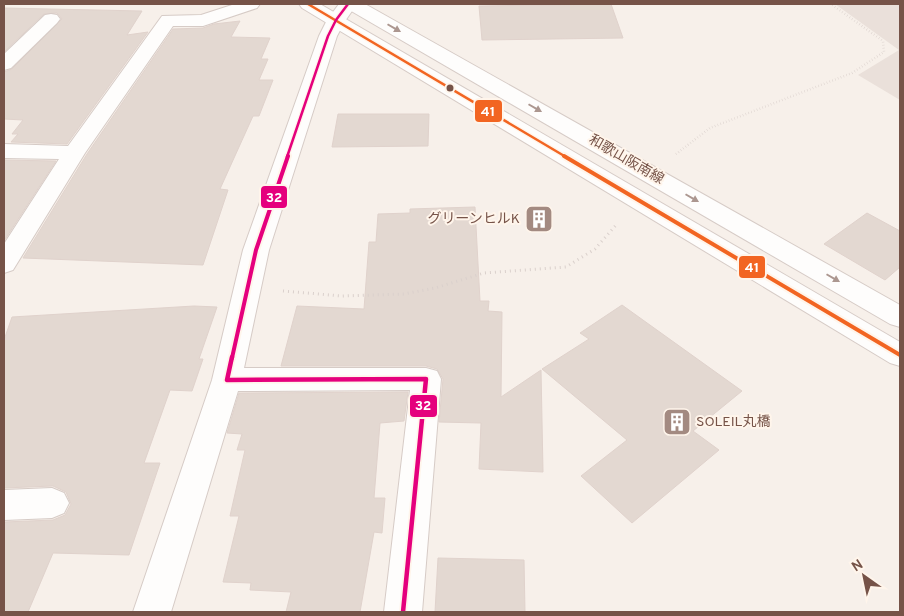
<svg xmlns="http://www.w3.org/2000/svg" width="904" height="616" font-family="Overpass,'Noto Sans JP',sans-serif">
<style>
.industrial{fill:#eae0da}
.building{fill:#e3d8d1;stroke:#e0d2cc}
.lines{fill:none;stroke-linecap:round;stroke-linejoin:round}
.minor-casing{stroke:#d6cbc6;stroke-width:2}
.secondary-casing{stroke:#d6cbc6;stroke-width:2}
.path-far1{stroke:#dad0cc;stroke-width:2.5;stroke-dasharray:0.5 2.5;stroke-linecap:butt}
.path{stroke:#dad0cc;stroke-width:3;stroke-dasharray:1 4;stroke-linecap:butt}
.minor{fill:#fefdfc;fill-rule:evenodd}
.secondary{fill:#fefdfc;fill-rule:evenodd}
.bus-1-far1-casing{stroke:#fff5eb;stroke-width:5}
.bus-1-casing{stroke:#fff5eb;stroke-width:8}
.bus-2-far2-casing{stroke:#fff5eb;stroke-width:5}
.bus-2-far1-casing{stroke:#fff5eb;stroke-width:8}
.bus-2-casing{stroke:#fff5eb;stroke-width:8}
.bus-1-far1{stroke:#f26522;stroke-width:2.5}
.bus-1{stroke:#f26522;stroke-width:4}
.bus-2-far2{stroke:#e5007d;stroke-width:2.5}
.bus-2-far1{stroke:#e5007d;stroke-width:4}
.bus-2{stroke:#e5007d;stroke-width:4.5}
.oneway{fill:#ac9790}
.bus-dot{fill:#765348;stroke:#fff5eb;stroke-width:2}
.labels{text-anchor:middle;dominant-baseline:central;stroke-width:4;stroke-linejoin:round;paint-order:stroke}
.street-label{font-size:14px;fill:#765348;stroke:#fff5eb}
.poi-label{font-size:14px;fill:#765348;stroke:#fff5eb;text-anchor:end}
.line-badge{stroke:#fff5eb;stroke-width:2}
.badge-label{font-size:14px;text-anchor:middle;font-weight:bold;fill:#fff}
</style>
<rect width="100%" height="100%" fill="#f7f0ea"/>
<polygon class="industrial" points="835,4 900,4 900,100 858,75 899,50"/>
<g class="building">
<polygon points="611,4 623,38 482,40 479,6"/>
<polygon points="4,8 142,11 127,35 148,32 67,144 11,142 18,134 12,134 23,120 4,119 4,72 12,69 62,19 57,13 44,14 4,52"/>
<polygon points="240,21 231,37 270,38 261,59 268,59 259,80 273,80 259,116 253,116 220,189 228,190 203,265 23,258 87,154 173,29 203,28 214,24"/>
<polygon points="338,114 429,114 428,146 332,147"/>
<polygon points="4,160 56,161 4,241"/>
<polygon points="475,207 480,301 489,301 488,311 502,312 501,397 541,370 543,472 479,469 481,423 439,422 443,379 437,369 426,366 281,366 297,306 364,309 369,242 376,242 378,214 410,213 410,209"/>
<polygon points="867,213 900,231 900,267 885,280 824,244"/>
<polygon points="622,305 742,391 693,431 719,450 632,523 581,476 627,440 542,369 589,339 580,333"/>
<polygon points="194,306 217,307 199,359 203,359 192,391 170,390 144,463 160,463 129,555 53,553 28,612 4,612 4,522 53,520 65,515 71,504 66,492 53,486 4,488 4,340 12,317"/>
<polygon points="408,392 404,421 380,423 374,498 385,498 382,533 374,532 360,612 286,612 291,592 250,590 251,583 223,582 239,516 230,516 245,450 237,450 242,434 227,433 239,393"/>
<polygon points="438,558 524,560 525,612 435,612"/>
</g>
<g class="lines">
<defs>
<g id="minor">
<polygon points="235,4 260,4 257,8 203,26 173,26 85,153 13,270 4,273 4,244 59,159 4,158 4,144 68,146 162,16 201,15"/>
<polygon points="339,4 357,4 345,21 337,36 269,250 244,368 426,368 437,371 441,379 422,612 384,612 410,390 238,391 171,612 133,612 212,380 243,250 319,36 327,20"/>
<polygon points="51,14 57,15 60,19 57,23 11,68 4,70 4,54 45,15"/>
<polygon points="52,488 64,493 69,503 64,513 52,518 4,520 4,490"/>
</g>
<g id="secondary">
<polygon points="299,4 320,4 900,342 900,366 890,363 302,8"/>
<polygon points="343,4 365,4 900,305 900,327 890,324 346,8"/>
</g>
</defs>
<use href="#minor" class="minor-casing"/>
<use href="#secondary" class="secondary-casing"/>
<polyline class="path-far1" points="676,154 710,128 852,73 884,52 883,41 831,4"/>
<polyline class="path" points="283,291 342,296 404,294 435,288 484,273 566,267 595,249 617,224"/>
<use href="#minor" class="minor"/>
<use href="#secondary" class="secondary"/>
<defs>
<polyline id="bus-1-far1" points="308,4 566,157"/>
<polyline id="bus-1" points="564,156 900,355"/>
<polyline id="bus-2-far2" points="287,157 328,36 336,20 348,4"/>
<polyline id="bus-2-far1" points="232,358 256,250 288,156"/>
<polyline id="bus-2" points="232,357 227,380 426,379 403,612"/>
</defs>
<use href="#bus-1-far1" class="bus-1-far1-casing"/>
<use href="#bus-1" class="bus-1-casing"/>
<use href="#bus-2-far2" class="bus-2-far2-casing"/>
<use href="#bus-2-far1" class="bus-2-far1-casing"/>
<use href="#bus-2" class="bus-2-casing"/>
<use href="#bus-1-far1" class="bus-1-far1"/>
<use href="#bus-1" class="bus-1"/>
<use href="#bus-2-far2" class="bus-2-far2"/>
<use href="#bus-2-far1" class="bus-2-far1"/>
<use href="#bus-2" class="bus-2"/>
</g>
<defs><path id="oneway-solid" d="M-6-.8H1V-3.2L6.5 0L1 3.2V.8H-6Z" transform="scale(1.25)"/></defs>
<g class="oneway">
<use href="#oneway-solid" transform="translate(394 28) rotate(30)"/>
<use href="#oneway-solid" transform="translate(535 108) rotate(30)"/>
<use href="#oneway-solid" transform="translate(692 198) rotate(30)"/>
<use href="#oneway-solid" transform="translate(833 278) rotate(30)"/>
</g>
<defs>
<symbol id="building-square" viewBox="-11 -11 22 22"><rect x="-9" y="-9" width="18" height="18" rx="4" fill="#a38a81" stroke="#fff5eb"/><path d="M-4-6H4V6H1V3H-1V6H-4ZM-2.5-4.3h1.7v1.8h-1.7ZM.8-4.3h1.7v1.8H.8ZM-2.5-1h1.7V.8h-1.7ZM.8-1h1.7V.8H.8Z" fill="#fff"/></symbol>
</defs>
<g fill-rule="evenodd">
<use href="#building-square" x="523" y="203" width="32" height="32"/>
<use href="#building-square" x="661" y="406" width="32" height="32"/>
</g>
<circle class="bus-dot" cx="450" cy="88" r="4.5"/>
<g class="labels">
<g class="street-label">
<text transform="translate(626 160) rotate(30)">和歌山阪南線</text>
</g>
<g class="poi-label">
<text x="520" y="219">グリーンヒルK</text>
<text x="696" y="422" text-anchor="start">SOLEIL丸橋</text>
</g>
</g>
<g class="line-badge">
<rect x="474" y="99" width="29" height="24" rx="5" fill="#f26522"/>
<rect x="260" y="185" width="28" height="24" rx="5" fill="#e5007d"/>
<rect x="738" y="255" width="28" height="24" rx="5" fill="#f26522"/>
<rect x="409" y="394" width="29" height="24" rx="5" fill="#e5007d"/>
</g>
<g class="badge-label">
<text x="488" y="116">41</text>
<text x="274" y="202">32</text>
<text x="752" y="272">41</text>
<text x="423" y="410">32</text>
</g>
<rect width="904" height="616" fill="none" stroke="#765348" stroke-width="10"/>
<g transform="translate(864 576) rotate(327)" stroke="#fff5eb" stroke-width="4" paint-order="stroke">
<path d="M0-4L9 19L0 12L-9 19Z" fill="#765348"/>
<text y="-8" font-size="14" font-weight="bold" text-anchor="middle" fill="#765348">N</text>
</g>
</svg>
